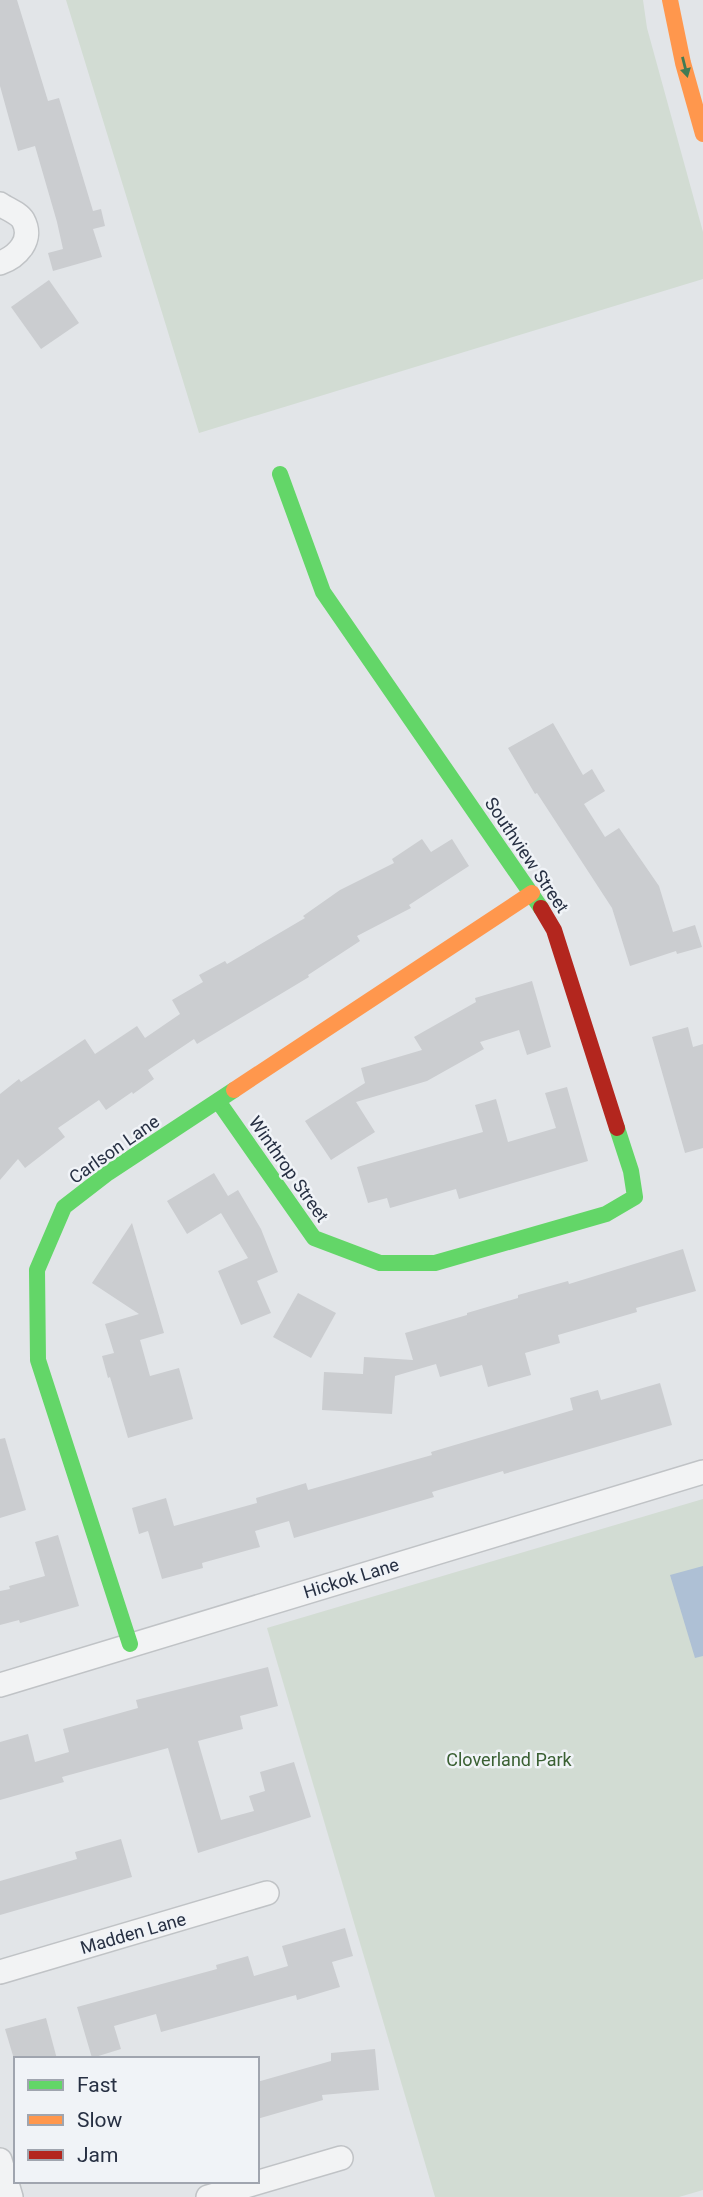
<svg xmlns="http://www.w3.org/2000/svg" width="703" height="2197" font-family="Roboto,sans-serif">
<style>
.green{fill:#d2dcd3}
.water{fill:#aec0d5}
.building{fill:#cbcdd0}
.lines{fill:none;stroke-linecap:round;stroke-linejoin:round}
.street-casing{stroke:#c0c3c6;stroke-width:26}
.street{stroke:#f2f3f4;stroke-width:23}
.fast{stroke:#63d668;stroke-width:16}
.slow{stroke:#ff974d;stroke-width:16}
.jam{stroke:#b3261e;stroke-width:16}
.oneway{fill:#427b54}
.labels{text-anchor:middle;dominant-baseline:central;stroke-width:5;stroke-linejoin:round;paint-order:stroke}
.street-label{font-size:18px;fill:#273043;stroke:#f0f3f7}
.park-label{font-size:18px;fill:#3a6033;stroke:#f0f3f7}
</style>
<rect width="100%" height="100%" fill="#e2e5e8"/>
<g class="green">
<polygon points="66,0 643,0 647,28 703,232 703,279 199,433"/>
<polygon points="703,1499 703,2190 679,2197 435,2197 267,1628"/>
</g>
<polygon class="water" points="703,1566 703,1656 695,1658 670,1575"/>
<g class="building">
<polygon points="0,0 17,0 48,101 59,98 93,211 101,209 105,226 93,229 102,257 53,271 48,253 63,249 57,222 35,146 18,151 0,86"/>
<polygon points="49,280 79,323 41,349 11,307"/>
<polygon points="553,723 583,775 592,769 605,791 584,804 605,837 619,828 659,886 673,932 695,925 702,947 677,954 676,951 630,966 612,908 537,793 535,794 508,748"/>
<polygon points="422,839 431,852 452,839 469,866 409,905 411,908 357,936 360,941 308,975 309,977 197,1044 194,1039 148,1070 154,1079 133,1094 132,1092 106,1110 99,1100 58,1128 65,1137 25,1168 18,1159 0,1180 0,1094 19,1079 21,1082 85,1039 95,1054 137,1026 145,1038 180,1014 172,1000 203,982 199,975 225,961 227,964 305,918 303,916 340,890 394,863 392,859"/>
<polygon points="532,981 551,1047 527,1055 519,1030 480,1042 484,1049 427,1081 356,1102 375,1132 331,1160 305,1121 365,1083 361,1068 422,1050 414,1037 476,1002 475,998"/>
<polygon points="688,1027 693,1047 703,1044 703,1148 685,1153 652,1037"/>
<polygon points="567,1087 588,1161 459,1199 456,1189 390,1208 387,1198 368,1203 357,1167 483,1132 475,1105 496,1099 508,1142 556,1128 545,1093"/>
<polygon points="214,1173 228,1196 238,1190 261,1229 278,1272 257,1281 271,1313 241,1325 218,1271 248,1258 221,1213 187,1234 167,1201"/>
<polygon points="132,1223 164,1333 140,1340 150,1376 179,1368 193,1419 128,1438 110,1377 108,1378 102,1356 114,1353 105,1324 139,1314 92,1283"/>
<polygon points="683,1249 696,1291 636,1308 637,1312 558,1335 560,1343 525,1353 531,1375 488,1387 482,1365 440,1377 436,1364 395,1376 392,1414 322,1410 324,1372 363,1374 364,1357 413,1360 405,1333 467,1315 467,1313 518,1298 518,1295 568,1281 569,1284"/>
<polygon points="298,1293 336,1313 311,1358 273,1337"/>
<polygon points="660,1383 672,1425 504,1474 503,1471 432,1492 434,1497 294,1538 289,1521 255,1531 260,1547 202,1563 203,1568 162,1579 148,1531 139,1534 132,1508 166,1498 174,1526 257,1503 256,1498 306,1483 308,1490 432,1455 431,1452 573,1410 570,1398 598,1390 601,1400"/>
<polygon points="5,1438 26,1510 0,1518 0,1439"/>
<polygon points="58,1535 79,1606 20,1623 19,1620 0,1625 0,1591 10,1589 9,1586 45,1576 35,1542"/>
<polygon points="268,1667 278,1706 240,1716 243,1729 198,1741 221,1820 254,1811 249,1796 265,1791 260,1772 294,1762 311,1817 198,1853 168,1748 62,1777 64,1782 0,1800 0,1742 28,1734 35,1762 69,1752 63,1729 138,1708 136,1700"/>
<polygon points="121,1839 132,1877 0,1915 0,1881 77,1859 75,1852"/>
<polygon points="345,1928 353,1956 332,1962 340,1987 297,2000 296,1995 161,2032 156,2014 114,2026 121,2049 92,2058 77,2007 217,1969 216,1965 248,1956 254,1976 288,1966 282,1946"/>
<polygon points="46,2018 57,2059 14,2059 5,2029"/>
<polygon points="375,2049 379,2090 322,2095 323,2100 257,2119 257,2082 331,2061 331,2053"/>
</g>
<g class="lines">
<defs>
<g id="street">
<path d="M0,204C7,209 19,213 23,220C34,240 17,257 0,263"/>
<polyline points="0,1685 703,1472"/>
<polyline points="0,1972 267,1893"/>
<polyline points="0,2160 11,2197"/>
<polyline points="208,2197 341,2158"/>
</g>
</defs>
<use href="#street" class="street-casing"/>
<use href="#street" class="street"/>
<g class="fast">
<polyline points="280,474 323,592 541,908"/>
<polyline points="218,1101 314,1238 380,1263 435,1263 606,1214 635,1197 631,1171 617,1128"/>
<polyline points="130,1644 38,1360 37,1270 64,1207 108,1173 234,1090"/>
</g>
<g class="slow">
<polyline points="670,0 683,63 703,134"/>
<polyline points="234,1090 532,893"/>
</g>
<polyline class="jam" points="541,908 554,930 617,1128"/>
</g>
<defs><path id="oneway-solid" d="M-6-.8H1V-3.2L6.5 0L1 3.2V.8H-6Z" transform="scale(1.75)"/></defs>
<use class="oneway" href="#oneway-solid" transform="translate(685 67) rotate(76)"/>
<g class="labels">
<g class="street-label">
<text transform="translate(527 855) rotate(56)">Southview Street</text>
<text transform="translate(114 1149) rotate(-35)">Carlson Lane</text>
<text transform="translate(289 1169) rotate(55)">Winthrop Street</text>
<text transform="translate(351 1578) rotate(-17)">Hickok Lane</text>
<text transform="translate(133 1933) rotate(-16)">Madden Lane</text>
</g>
<g class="park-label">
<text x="509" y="1759">Cloverland Park</text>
</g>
</g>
<rect x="14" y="2057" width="245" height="126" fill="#f0f3f7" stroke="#a0a5af" stroke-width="2"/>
<rect x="28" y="2080" width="35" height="10" fill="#63d668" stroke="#a0a5af" stroke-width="2"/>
<text x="77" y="2092" font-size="21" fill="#273043">Fast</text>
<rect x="28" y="2115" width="35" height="10" fill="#ff974d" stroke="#a0a5af" stroke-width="2"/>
<text x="77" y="2127" font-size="21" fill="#273043">Slow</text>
<rect x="28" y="2150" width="35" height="10" fill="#b3261e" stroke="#a0a5af" stroke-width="2"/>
<text x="77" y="2162" font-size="21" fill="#273043">Jam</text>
</svg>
